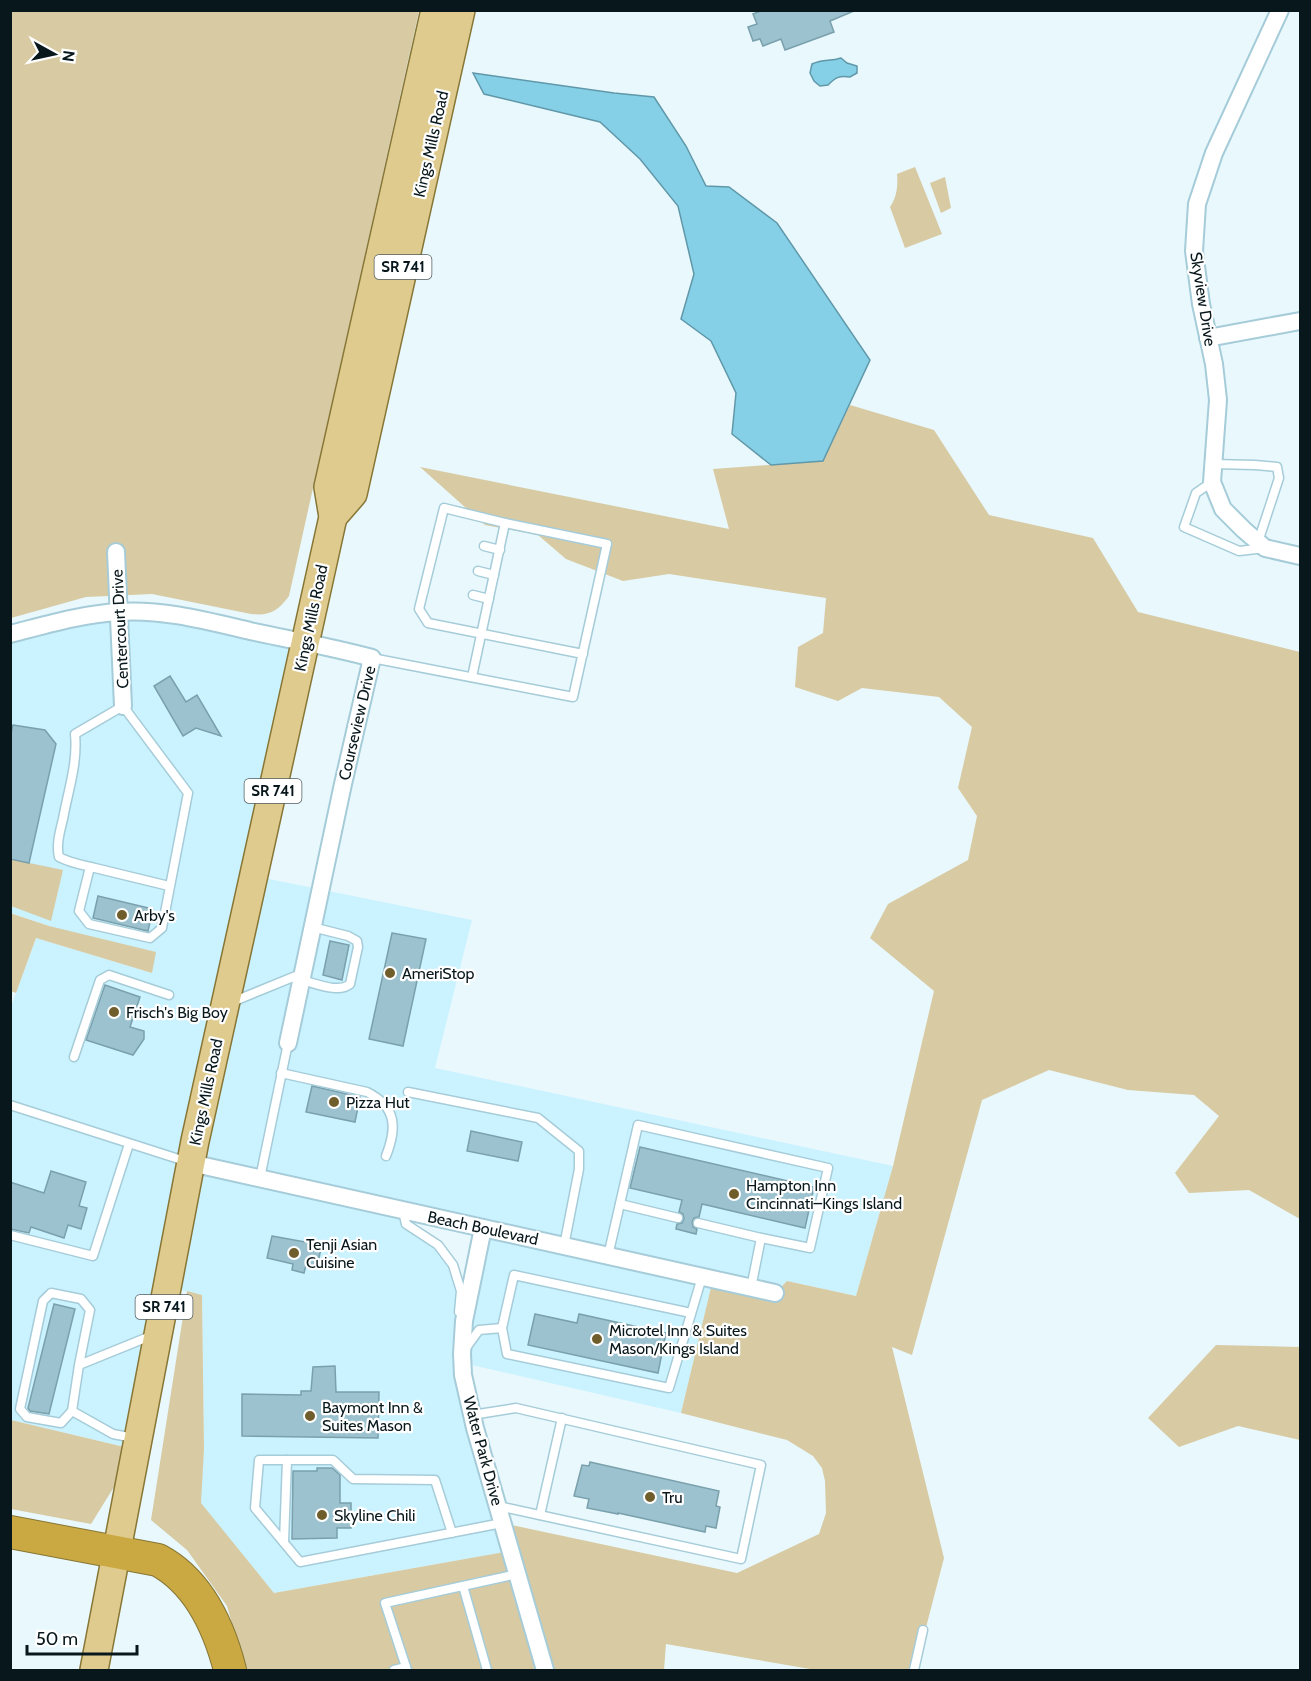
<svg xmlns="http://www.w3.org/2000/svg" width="1311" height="1681" font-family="Cabin,sans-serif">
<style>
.built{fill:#cbf2ff;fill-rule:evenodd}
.green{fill:#d8caa2}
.water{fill:#85d0e6;stroke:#6098a9;stroke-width:1.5}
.building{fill:#9cc2cf;stroke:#7aa0ac;stroke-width:1.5}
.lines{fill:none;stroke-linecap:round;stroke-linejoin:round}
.lane-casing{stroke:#a5ccd8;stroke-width:11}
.street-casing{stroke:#a5ccd8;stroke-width:20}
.primary-casing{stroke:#877635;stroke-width:30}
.highway-casing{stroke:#877635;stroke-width:34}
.lane{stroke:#fff;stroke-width:8}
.street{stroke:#fff;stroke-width:16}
.primary{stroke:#e0cb8e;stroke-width:27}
.highway{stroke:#cba942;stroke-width:32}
.poi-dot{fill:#6f5d2b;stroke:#fff;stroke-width:2}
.labels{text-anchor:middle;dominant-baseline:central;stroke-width:4.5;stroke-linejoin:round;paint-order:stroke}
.shield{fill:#fff;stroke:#525d60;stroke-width:1.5}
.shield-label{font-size:15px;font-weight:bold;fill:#08171c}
.street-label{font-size:16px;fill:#08171c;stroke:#fff}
.poi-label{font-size:16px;fill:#08171c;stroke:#fff;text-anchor:start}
</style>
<rect width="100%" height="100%" fill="#e8f8fd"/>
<path class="built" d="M119,611L306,643L254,876L472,920L435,1068L893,1166L856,1296L787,1281L775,1293L713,1279L681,1413L463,1363L510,1551L274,1593L200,1503L204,1449L202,1295L168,1287L137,1450L11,1420L10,1010L16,993L36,938L152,973L49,926L11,913V634ZM403,1210L483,1228L458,1317L461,1291L453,1265L438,1245L406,1224Z"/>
<g class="green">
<path d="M10,11H419L289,596C278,611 270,616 251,614L152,594L86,597L11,618Z"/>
<path d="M915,167L942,234L905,248L890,207C897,197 898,186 897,174Z"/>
<polygon points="945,177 951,208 941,213 930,183"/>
<polygon points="850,405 934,430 989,515 1093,538 1138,612 1300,652 1300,1219 1249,1190 1189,1193 1175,1173 1219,1116 1194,1095 1128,1090 1049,1070 982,1100 912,1355 892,1347 944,1558 915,1670 816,1670 666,1644 664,1670 245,1670 227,1606 187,1550 151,1520 187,1291 202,1295 204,1449 201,1503 274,1593 510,1551 502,1523 737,1573 819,1534 826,1513 825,1481 822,1468 813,1456 787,1440 681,1413 713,1279 775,1293 787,1281 856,1296 893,1166 934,991 870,938 888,904 968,860 977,816 958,788 972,727 939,697 862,688 838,701 795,687 798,647 823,633 826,598 669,574 623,581 566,559 538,535 485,525 420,467 729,529 713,469 823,461"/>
<polygon points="10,859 63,870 51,921 11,906"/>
<polygon points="10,913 49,926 156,952 152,973 36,938 16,993 11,991"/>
<polygon points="1216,1345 1300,1347 1300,1440 1238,1426 1179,1447 1148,1418"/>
<polygon points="11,1420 137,1450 91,1524 11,1509"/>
</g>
<g class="water">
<path d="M841,58L847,63L857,66V73L850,77C839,75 835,78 828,85L820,86L814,81L810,73L812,64C824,58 829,62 841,58Z"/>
<polygon points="473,73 614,93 654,97 686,146 706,186 729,187 777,223 870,360 823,461 771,465 732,434 736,393 711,341 681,319 694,274 678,206 640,159 600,122 484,94"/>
</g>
<g class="building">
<polygon points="763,10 853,10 854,11 830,21 834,32 785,50 781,39 763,46 760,39 753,41 748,27 757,24 753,14"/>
<polygon points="170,676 186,702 197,695 221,736 196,728 183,736 154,686"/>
<polygon points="13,725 45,730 56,744 29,863 10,859 10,737"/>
<polygon points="98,896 153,909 148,931 93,918"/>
<polygon points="392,933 426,939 403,1046 369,1039"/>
<polygon points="330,941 349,945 342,980 323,975"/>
<polygon points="105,985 140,997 130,1027 144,1031 144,1039 133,1055 86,1040"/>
<polygon points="312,1086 360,1097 355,1122 306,1112"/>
<polygon points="471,1131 522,1142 518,1161 467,1151"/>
<polygon points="640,1147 814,1187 805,1228 702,1204 699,1217 694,1218 692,1222 693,1227 697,1229 696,1234 676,1229 677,1224 682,1223 684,1219 683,1214 679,1212 682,1200 630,1188"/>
<polygon points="51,1171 86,1182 79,1206 87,1208 81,1229 68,1225 64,1238 31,1227 29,1233 10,1229 10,1182 44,1193"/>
<polygon points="272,1236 311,1243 310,1245 321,1248 317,1268 306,1265 304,1273 292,1270 293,1264 267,1258"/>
<polygon points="54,1304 75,1309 49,1414 30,1411 28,1408"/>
<polygon points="535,1314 577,1323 579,1314 666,1333 658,1373 528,1345"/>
<polygon points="335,1366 336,1392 379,1392 378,1438 242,1436 242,1394 301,1395 301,1391 311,1391 313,1367"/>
<polygon points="590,1462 719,1491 716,1506 720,1507 716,1528 706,1526 705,1532 618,1513 618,1514 587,1508 589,1499 574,1496 582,1465 589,1466"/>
<polygon points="317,1468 332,1468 340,1475 340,1503 351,1503 351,1528 337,1528 337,1538 292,1539 293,1471 317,1471"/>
</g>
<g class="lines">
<defs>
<g id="lane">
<polyline points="1213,464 1255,465 1277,467 1279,478 1258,542"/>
<polyline points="1212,482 1196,493 1184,527 1239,551 1265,548"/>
<polyline points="484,546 500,550"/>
<polyline points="478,571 494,575"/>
<polyline points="473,595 489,599"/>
<polyline points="372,658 573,697 607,544 505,523 444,508 419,609 428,623 583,654"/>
<polyline points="472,677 505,523"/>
<path d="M90,867L79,911L89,924L150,938L162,928L188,793L123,706L75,734C78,763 68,791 63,819C60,831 56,845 59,857C70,863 83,865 95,868C120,874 144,880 169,886"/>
<path d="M301,980C315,983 339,994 350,984L358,947L357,941L348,936L312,927"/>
<polyline points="232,1002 303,973"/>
<polyline points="74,1057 100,980 109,975 169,995"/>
<path d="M281,1073L367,1092C397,1107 397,1128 386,1156"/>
<polyline points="408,1092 538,1118 579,1151 579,1169 564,1246"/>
<polyline points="10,1105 188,1162"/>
<polyline points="260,1178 288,1043"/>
<polyline points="620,1204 678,1218"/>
<polyline points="403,1211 406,1224 438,1245 453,1265 461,1291 459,1312"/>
<polyline points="698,1223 761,1238"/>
<polyline points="10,1235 93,1256 129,1144"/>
<polyline points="608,1256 638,1125 828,1168 810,1248 761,1238 751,1288"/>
<polyline points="502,1328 514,1275 691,1313"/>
<polyline points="466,1348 479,1330 502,1328 507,1354 669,1388 702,1277"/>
<polyline points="79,1365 72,1411 61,1423 27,1417 20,1409 43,1301 51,1293 81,1299 90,1310 79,1365 153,1335"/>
<polyline points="72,1411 113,1434 134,1438"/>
<polyline points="472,1415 516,1408 761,1465 741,1559 498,1506"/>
<polyline points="540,1515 562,1418"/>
<polyline points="452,1533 435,1480 353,1479 333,1460 259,1460 255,1508 300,1562 502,1523"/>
<polyline points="284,1542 287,1460"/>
<polyline points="463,1586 487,1670"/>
<polyline points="394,1670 406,1667"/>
<polyline points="407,1670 385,1603 517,1574"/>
<polyline points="914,1670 923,1630"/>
</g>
<g id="street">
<polyline points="1280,10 1214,153 1197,204 1194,251 1201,304 1214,364 1218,400 1212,482 1223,509 1244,530 1265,548 1300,556"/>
<polyline points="1208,338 1300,321"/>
<polyline points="116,552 123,706"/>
<path d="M10,634C46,625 82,614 119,612C163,609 207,621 250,631C291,640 332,647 372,658L343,784L288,1043"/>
<polyline points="191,1163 775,1293"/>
<polyline points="483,1228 464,1321 462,1354 463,1375 475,1428 545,1670"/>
</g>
<g id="primary">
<polyline points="333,517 353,494 461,10"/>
<polyline points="94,1670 195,1141 333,517 328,487 435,10"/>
</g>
<path id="highway" d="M10,1532L158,1560C199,1582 219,1627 230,1670"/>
</defs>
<use href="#lane" class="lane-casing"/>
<use href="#street" class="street-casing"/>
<use href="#primary" class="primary-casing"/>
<use href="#highway" class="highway-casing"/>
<use href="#lane" class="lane"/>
<use href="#street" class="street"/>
<use href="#primary" class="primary"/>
<use href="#highway" class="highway"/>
</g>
<g class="poi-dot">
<circle cx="122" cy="915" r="6"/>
<circle cx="390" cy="973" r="6"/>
<circle cx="114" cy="1012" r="6"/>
<circle cx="334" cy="1102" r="6"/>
<circle cx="734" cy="1194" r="6"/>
<circle cx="294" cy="1253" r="6"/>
<circle cx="597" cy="1339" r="6"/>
<circle cx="310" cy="1416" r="6"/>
<circle cx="650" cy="1497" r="6"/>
<circle cx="322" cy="1515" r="6"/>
</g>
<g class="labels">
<g class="shield">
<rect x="374.5" y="255" width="57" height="24" rx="4.5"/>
<rect x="244.5" y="779" width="57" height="24" rx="4.5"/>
<rect x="135.5" y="1295" width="57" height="24" rx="4.5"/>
</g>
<g class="shield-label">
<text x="403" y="267">SR 741</text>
<text x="273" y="791">SR 741</text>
<text x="164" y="1307">SR 741</text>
</g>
<g class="street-label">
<text transform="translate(431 144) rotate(-77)">Kings Mills Road</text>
<text transform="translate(1203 299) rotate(81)">Skyview Drive</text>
<text transform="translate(311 618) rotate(-78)">Kings Mills Road</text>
<text transform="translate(120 629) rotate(-93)">Centercourt Drive</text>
<text transform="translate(357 723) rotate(-77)">Courseview Drive</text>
<text transform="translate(206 1092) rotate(-78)">Kings Mills Road</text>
<text transform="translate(483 1228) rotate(12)">Beach Boulevard</text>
<text transform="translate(483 1451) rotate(75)">Water Park Drive</text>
</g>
<g class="poi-label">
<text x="134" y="915">Arby's</text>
<text x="402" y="973">AmeriStop</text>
<text x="126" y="1012">Frisch's Big Boy</text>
<text x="346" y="1102">Pizza Hut</text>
<text x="746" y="1185">Hampton Inn<tspan x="746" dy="18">Cincinnati–Kings Island</tspan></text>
<text x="306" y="1244">Tenji Asian<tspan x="306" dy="18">Cuisine</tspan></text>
<text x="609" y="1330">Microtel Inn &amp; Suites<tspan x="609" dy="18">Mason/Kings Island</tspan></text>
<text x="322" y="1407">Baymont Inn &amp;<tspan x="322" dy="18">Suites Mason</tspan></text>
<text x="662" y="1497">Tru</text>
<text x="334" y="1515">Skyline Chili</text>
</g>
</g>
<rect width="1311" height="1681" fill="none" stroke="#08171c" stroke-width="24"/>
<g transform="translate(54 54) rotate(98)" stroke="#ffffff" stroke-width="4.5" paint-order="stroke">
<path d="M0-4.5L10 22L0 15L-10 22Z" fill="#08171c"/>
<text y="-9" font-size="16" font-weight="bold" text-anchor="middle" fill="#08171c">N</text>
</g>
<path d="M27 1645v9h110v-9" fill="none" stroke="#08171c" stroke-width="3"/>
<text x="36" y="1645" font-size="18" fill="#08171c" stroke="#ffffff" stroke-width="4.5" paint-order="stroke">50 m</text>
</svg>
